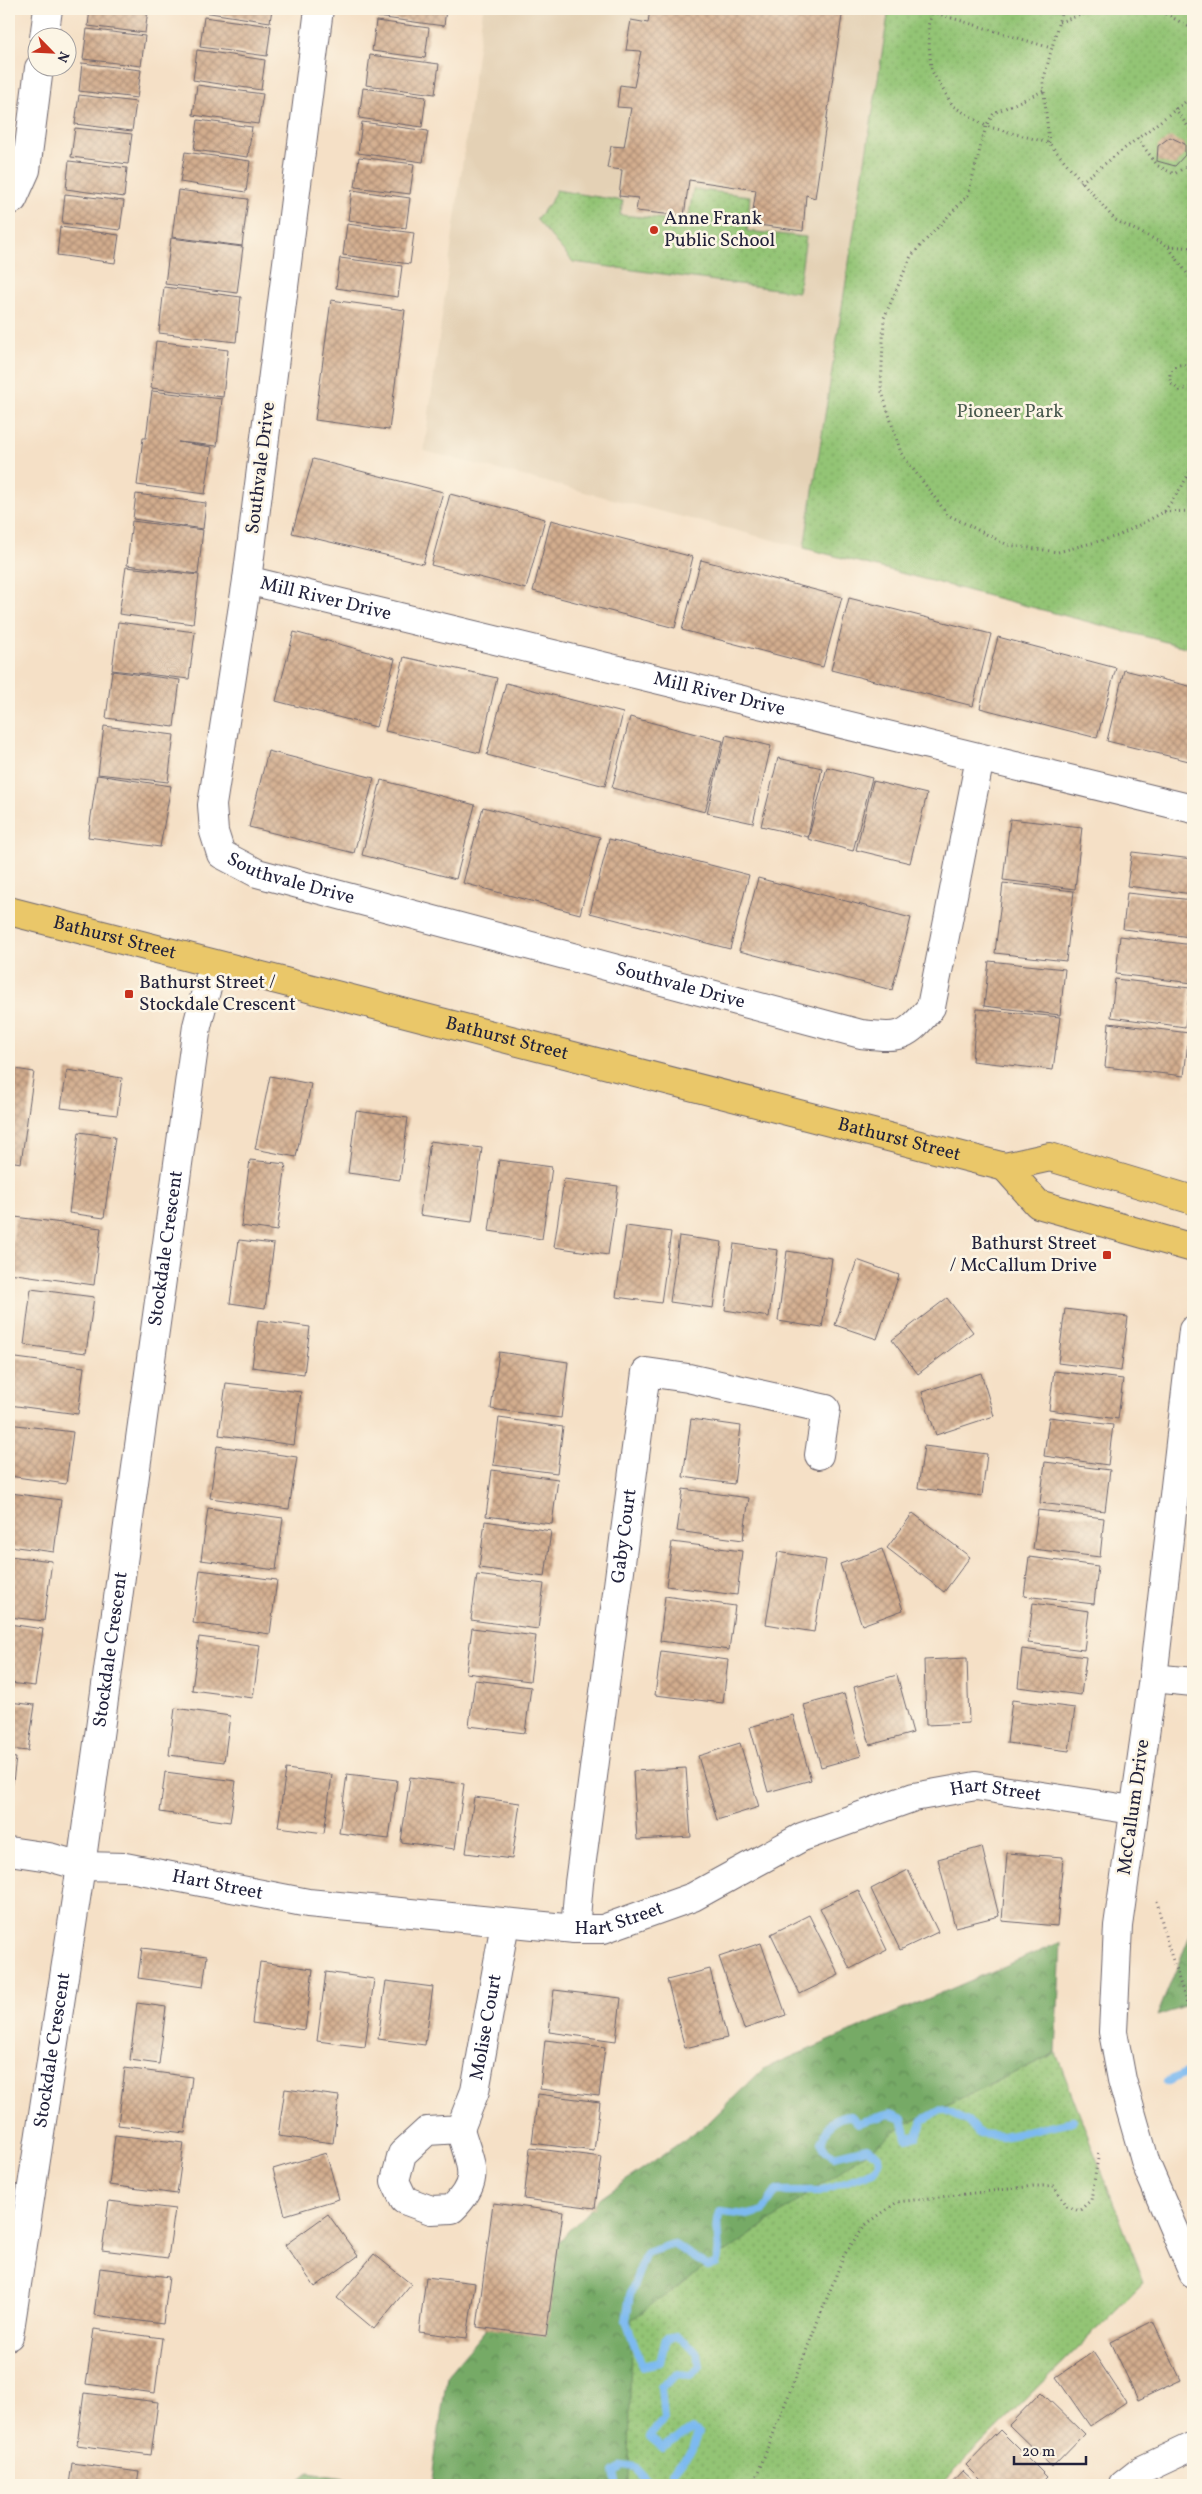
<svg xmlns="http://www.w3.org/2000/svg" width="1202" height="2494" font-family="Vollkorn,serif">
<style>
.built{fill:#e4d1b5}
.forest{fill:url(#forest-crowns);stroke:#4c6650}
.park{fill:url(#park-dots);stroke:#5a7358}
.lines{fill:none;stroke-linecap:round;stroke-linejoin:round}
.stream{stroke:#7dbaf0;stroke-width:8}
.building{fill:url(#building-cross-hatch)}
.minor-casing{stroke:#6c646c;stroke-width:30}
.major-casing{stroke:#6c646c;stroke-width:30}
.path{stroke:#6c646c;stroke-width:3;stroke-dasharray:1 4;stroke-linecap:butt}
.minor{stroke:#fff;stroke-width:28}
.major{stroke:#eac769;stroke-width:28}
.poi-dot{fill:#c8321e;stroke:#fcf5e5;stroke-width:2}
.labels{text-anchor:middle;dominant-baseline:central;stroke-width:5;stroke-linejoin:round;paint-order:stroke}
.poi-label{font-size:19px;fill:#22223b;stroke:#fcf5e5;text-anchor:start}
.park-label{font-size:19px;fill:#4a5b4f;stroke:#fcf5e5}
.street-label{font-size:19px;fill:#22223b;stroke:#fcf5e5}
</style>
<defs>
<pattern id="forest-crowns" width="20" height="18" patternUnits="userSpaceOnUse" patternTransform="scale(1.25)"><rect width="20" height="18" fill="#76aa66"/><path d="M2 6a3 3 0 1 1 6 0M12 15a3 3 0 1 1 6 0" fill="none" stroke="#608a55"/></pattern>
<pattern id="park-dots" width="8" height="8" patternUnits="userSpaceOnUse" patternTransform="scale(1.25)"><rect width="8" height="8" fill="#93c474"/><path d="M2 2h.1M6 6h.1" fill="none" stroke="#7ea865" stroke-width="1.8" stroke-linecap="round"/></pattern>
<pattern id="building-cross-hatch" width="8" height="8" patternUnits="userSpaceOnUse" patternTransform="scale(1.25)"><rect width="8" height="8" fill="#d3ad8e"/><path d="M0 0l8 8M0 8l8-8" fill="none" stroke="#ab8c75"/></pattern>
</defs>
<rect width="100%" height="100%" fill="#fcf5e5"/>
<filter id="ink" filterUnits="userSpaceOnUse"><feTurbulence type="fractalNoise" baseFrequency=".02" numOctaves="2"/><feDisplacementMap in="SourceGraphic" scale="10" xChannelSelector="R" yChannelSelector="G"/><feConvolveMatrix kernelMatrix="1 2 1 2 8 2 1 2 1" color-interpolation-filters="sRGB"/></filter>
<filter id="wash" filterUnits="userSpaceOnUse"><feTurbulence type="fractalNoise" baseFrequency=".0096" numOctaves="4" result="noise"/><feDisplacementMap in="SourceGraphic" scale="20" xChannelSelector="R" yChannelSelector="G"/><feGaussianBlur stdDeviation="1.12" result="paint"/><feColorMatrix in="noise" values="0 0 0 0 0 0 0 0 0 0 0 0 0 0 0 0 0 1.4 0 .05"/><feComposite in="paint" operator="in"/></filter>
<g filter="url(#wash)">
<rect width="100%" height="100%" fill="#f5e0c6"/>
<polygon class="built" points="483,9 889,9 804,548 424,451"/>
<g class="forest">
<polygon points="1193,1928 1193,2004 1157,2016"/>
<polygon points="1061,1942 1056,2053 905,2125 629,2485 431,2485 447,2375 569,2231 601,2198 708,2123 763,2069"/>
<polygon points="308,2473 399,2485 293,2485"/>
</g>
<g class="park">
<polygon points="889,9 1193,9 1193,649 804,548"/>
<polygon points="693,189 750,196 747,231 806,237 798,292 573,262 536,219 550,203 556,190 623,201 620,215 688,221"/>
<polygon points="1056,2053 1144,2282 940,2485 629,2485 631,2320 905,2125"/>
</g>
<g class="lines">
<g class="stream">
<polyline points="1167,2082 1193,2069"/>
<polyline points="617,2485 614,2472 622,2466 635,2468 651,2485"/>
<path d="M667,2485L672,2473L692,2449L698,2432L692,2429L662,2448L649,2437L664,2419L661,2387L678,2374L690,2375L700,2367L698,2353L677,2336L666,2338L660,2362L642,2366L626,2321L630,2295L646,2253L673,2244L708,2266L716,2264C723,2247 713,2232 720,2212L748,2215L763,2211L776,2191H820L874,2171L879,2164L878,2156L867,2148L834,2156L826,2151L821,2142C828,2127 833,2116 851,2116L858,2123L890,2114L902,2119L907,2138L917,2136L923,2120L943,2109L968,2121L979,2134L1003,2136L1073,2121"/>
</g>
</g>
<g id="blocks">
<g class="building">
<polygon points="90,9 148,9 145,33 88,26"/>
<polygon points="203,9 272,9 270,22 203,12"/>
<polygon points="379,9 446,9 444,26 377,17"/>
<polygon points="650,9 843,9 815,198 806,195 803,231 751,224 756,190 689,180 684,216 636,211 638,198 619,196 622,170 607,168 611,146 624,147 631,108 617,107 620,85 634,87 641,51 626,50 631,20 648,23"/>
<polygon points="204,17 271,26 267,56 200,47"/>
<polygon points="376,21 429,28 425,58 372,51"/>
<polygon points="87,29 145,36 141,66 83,59"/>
<polygon points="197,50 265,60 261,90 193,80"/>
<polygon points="370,55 439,64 435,94 366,85"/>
<polygon points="82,63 141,70 137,98 79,91"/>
<polygon points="197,85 263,94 258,124 193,115"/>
<polygon points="363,88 426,97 422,127 359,118"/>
<polygon points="79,95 136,102 132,131 75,124"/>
<polygon points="198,120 252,127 248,157 194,150"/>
<polygon points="362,122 428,131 423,162 358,153"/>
<polygon points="75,128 132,134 128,164 71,157"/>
<polygon points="1170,137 1185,144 1185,155 1175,166 1157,161 1158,146"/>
<polygon points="185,152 250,161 246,192 180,182"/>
<polygon points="359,157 414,164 410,194 355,187"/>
<polygon points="69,161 127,168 124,197 66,189"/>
<polygon points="178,190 248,199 242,246 172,237"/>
<polygon points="352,190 410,198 406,228 348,220"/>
<polygon points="65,194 124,201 120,230 62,223"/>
<polygon points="347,224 414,233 410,264 343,255"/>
<polygon points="60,227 119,235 115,263 57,255"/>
<polygon points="171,238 243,247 237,293 165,284"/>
<polygon points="340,258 402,266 398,297 336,288"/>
<polygon points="164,287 241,297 236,342 159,333"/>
<polygon points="331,300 405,310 389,430 315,420"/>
<polygon points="156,341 228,350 223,397 151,388"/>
<polygon points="152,391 222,399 217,446 178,442 212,447 205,494 137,485 143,438 146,438"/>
<polygon points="313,459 443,492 423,564 292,533"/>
<polygon points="136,494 206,503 203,529 133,519"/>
<polygon points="450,494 545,519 526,589 431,565"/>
<polygon points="551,520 693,557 675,628 533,591"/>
<polygon points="132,521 203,530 198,574 127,565"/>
<polygon points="701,560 842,597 823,667 682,630"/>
<polygon points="126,567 199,575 193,624 119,614"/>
<polygon points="849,598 991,634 973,706 831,670"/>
<polygon points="118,622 195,632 189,679 112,670"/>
<polygon points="294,632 395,659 376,727 276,701"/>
<polygon points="998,637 1116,668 1097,738 980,708"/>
<polygon points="404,657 497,678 480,753 385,731"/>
<polygon points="1124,670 1193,687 1193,762 1107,741"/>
<polygon points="112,671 180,680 174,727 106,718"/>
<polygon points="506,683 623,713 605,786 487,755"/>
<polygon points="630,717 723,741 705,812 612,788"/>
<polygon points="104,726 174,735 168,782 98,774"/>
<polygon points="726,735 771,746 753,823 707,813"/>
<polygon points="268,751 374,778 354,853 249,827"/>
<polygon points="778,758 822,768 808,837 761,826"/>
<polygon points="827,767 872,778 853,851 808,839"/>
<polygon points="97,775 171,786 160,847 88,837"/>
<polygon points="381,780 475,805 456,879 362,855"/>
<polygon points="873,781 927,794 910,863 856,850"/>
<polygon points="483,807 600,837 580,914 463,883"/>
<polygon points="1010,819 1082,827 1075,889 1003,880"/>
<polygon points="609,839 749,875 730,949 590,913"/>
<polygon points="1132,852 1193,859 1193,894 1127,886"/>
<polygon points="758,878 911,918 892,990 739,951"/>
<polygon points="1003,883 1074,891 1066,961 995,953"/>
<polygon points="1127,893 1193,900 1191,937 1123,929"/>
<polygon points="1120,936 1193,945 1193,983 1116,974"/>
<polygon points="989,961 1065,969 1060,1015 984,1006"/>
<polygon points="1115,979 1190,988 1185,1027 1111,1017"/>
<polygon points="977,1009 1060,1017 1053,1070 972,1061"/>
<polygon points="1109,1023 1189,1033 1184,1076 1105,1067"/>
<polygon points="9,1068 34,1072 21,1163 9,1161"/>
<polygon points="67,1070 122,1078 117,1115 61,1108"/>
<polygon points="270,1076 311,1084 296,1157 255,1149"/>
<polygon points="356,1111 408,1118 400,1180 348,1173"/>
<polygon points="79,1132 115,1137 104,1218 69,1213"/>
<polygon points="430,1141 482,1148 472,1222 420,1215"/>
<polygon points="250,1160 286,1164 277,1231 241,1226"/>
<polygon points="499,1160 552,1167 542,1239 489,1231"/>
<polygon points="564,1179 618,1186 608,1255 554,1247"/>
<polygon points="15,1217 101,1228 94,1285 9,1273"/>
<polygon points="626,1226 671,1232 661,1303 616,1297"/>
<polygon points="679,1236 722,1242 713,1308 670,1302"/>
<polygon points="239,1240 274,1244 265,1308 230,1303"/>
<polygon points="734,1244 778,1250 769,1317 725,1310"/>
<polygon points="787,1251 832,1258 822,1328 778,1321"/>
<polygon points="857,1260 899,1275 877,1339 835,1325"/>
<polygon points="31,1289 94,1297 86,1353 24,1345"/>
<polygon points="947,1298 973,1332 918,1374 892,1340"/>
<polygon points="1065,1309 1128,1317 1121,1371 1058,1363"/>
<polygon points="258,1320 310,1327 304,1374 252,1367"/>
<polygon points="499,1352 568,1362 561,1418 491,1409"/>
<polygon points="9,1357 84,1367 78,1414 9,1405"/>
<polygon points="1054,1371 1123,1379 1118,1419 1049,1410"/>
<polygon points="981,1373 994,1416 936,1435 922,1392"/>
<polygon points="226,1383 301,1392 294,1445 219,1435"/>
<polygon points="1049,1417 1113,1425 1108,1465 1044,1456"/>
<polygon points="499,1418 563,1427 557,1473 493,1465"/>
<polygon points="691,1419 741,1426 734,1484 683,1477"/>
<polygon points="9,1424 73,1432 66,1484 9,1476"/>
<polygon points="217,1446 297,1457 289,1509 210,1498"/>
<polygon points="924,1446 987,1454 982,1496 918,1488"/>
<polygon points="1045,1462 1110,1470 1105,1511 1040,1503"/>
<polygon points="492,1470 558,1479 552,1524 486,1516"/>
<polygon points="683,1489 749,1498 743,1540 677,1531"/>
<polygon points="11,1493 61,1500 54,1552 9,1546"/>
<polygon points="208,1508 283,1518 276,1570 201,1560"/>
<polygon points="1038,1510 1104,1518 1100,1557 1033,1549"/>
<polygon points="913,1513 970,1557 944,1592 887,1548"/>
<polygon points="485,1521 551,1531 545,1577 479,1568"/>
<polygon points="672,1542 742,1551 737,1595 666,1586"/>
<polygon points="882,1549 903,1610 862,1625 840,1564"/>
<polygon points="778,1552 826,1560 814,1632 766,1624"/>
<polygon points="9,1556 52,1561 44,1621 9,1617"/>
<polygon points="1029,1557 1098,1566 1094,1604 1024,1596"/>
<polygon points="200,1570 277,1580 270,1634 193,1623"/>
<polygon points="477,1575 544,1584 538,1629 471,1620"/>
<polygon points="665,1596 735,1606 729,1650 660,1641"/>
<polygon points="1033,1603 1089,1611 1084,1650 1028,1643"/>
<polygon points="9,1624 43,1629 35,1686 9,1683"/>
<polygon points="472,1628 536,1636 530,1681 466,1673"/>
<polygon points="199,1637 260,1645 253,1698 192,1690"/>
<polygon points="1022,1649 1086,1657 1081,1695 1018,1687"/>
<polygon points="661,1651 728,1660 723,1703 655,1695"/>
<polygon points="967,1658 969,1723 926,1725 924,1660"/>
<polygon points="897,1675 913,1733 870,1745 854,1687"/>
<polygon points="475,1680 531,1687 525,1733 469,1726"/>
<polygon points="844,1694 861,1756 821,1767 804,1705"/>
<polygon points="1012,1700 1075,1708 1069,1751 1007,1743"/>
<polygon points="9,1702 35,1705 28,1751 9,1749"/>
<polygon points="175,1708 230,1716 224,1762 169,1755"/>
<polygon points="793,1715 811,1780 768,1792 750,1727"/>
<polygon points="740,1743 759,1807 717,1820 698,1756"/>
<polygon points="9,1757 16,1758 10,1805 9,1805"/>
<polygon points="686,1768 691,1837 637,1840 633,1771"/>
<polygon points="286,1769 332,1775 324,1833 278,1827"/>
<polygon points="165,1772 236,1781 230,1822 160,1812"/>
<polygon points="347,1774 397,1780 389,1839 339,1833"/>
<polygon points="410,1777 464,1784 455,1849 401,1842"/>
<polygon points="474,1797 520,1803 512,1859 466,1853"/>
<polygon points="982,1847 999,1916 955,1927 938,1859"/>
<polygon points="1007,1853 1063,1857 1057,1926 1002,1921"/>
<polygon points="908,1870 938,1932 900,1950 871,1889"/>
<polygon points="858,1890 887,1950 850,1969 820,1908"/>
<polygon points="809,1915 839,1975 800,1994 771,1934"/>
<polygon points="761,1943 786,2015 744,2029 719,1957"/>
<polygon points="142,1948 207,1956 203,1987 138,1978"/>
<polygon points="260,1962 313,1969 305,2030 252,2023"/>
<polygon points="710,1969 727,2038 685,2048 667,1980"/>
<polygon points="326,1972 374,1979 365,2047 317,2041"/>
<polygon points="386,1981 433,1987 425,2045 378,2039"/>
<polygon points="554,1990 621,1998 616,2041 549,2032"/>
<polygon points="137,2003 166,2007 159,2064 130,2060"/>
<polygon points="545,2040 605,2047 599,2096 540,2089"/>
<polygon points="125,2068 192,2077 185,2133 118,2125"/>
<polygon points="285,2089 339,2096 333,2143 278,2136"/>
<polygon points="538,2094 600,2102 594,2151 532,2143"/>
<polygon points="115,2135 184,2143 177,2194 109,2185"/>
<polygon points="530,2148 602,2157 595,2208 524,2199"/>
<polygon points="326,2153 339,2199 285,2215 273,2169"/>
<polygon points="109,2201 175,2209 168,2258 102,2250"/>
<polygon points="493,2203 563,2212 546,2336 477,2327"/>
<polygon points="328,2214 358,2256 315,2287 285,2245"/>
<polygon points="374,2254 411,2284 374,2329 337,2298"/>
<polygon points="100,2268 169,2277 163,2324 94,2315"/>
<polygon points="426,2277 475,2283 467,2338 419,2332"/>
<polygon points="1153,2321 1181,2380 1138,2400 1111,2342"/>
<polygon points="94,2329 162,2338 155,2393 86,2384"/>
<polygon points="1093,2352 1126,2402 1090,2426 1056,2377"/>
<polygon points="1041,2392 1084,2434 1052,2467 1009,2425"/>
<polygon points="84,2393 158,2402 151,2455 77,2445"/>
<polygon points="1000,2430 1047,2477 1039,2485 986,2485 966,2465"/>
<polygon points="72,2463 139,2472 137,2485 69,2485"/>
<polygon points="963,2471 978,2485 950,2485"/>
</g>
</g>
</g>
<g filter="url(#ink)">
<use href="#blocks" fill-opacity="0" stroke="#6c646c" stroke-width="1"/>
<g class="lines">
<defs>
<g id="minor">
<path id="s1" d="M319,9L247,580L212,805L214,832L221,854L257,873L861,1034C901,1038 905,1039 931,1007L980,758"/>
<polyline points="44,38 48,9"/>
<polyline points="9,201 13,199 26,170 39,68"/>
<path id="s2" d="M247,580L1193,809"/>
<polyline points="1193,1330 1153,1678 1118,1926 1113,2032 1122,2080 1146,2164 1193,2273"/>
<polyline points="1153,1678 1193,1682"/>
<path id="s3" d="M9,1851L49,1857L81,1866L125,1867L308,1903L575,1929H603L693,1897L802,1837L914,1797L976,1786L1133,1810"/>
<path id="s4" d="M575,1929L579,1883L646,1372L688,1378L826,1409L819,1455"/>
<path id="s5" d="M460,2129C470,2165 483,2179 452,2209L431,2210L404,2200L395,2181L402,2154L427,2131L460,2129L475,2091L505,1923"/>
<path id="s6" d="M9,2336L81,1866L197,1026L213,964"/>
<polyline points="1123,2485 1142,2470 1193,2446"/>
</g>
<g id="major">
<path id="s7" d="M9,911L1005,1167L1050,1157L1193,1200"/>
<polyline points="1005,1167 1038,1204 1193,1248"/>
</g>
</defs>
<use href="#minor" class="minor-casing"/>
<use href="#major" class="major-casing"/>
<g class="path">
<polyline points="933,9 928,26 931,70 953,106 986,126 1049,143 1115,220 1168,246 1193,282"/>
<polyline points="1141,9 1164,13 1193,29"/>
<polyline points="932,12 1051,48"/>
<polyline points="1059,22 1099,9"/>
<polyline points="1043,91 994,113 986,126 968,195 911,256 884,318 881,389 901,453 948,515 1008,545 1058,552 1118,536 1164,512 1181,488 1193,466"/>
<polyline points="1175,108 1193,134"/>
<polyline points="1137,138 1158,166 1174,174 1189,165"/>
<polyline points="1049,143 1043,82 1062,9"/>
<polyline points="1193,159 1189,165 1193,172"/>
<polyline points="1081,182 1193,96"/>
<polyline points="1169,246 1193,248"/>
<path d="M1193,371L1186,365C1173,363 1167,372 1171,384L1180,390L1189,388L1193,383"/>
<polyline points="1164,512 1193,511"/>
<polyline points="1157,1901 1166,1939 1193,2023"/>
<polyline points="753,2485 844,2255 864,2226 897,2202 1034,2186 1054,2186 1067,2206 1079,2211 1091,2200 1099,2152"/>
</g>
<use href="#minor" class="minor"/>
<use href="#major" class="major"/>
</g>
</g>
<g class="poi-dot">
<circle cx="654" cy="230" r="5"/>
<rect x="124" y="989" width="10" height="10" rx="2.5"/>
<rect x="1102" y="1250" width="10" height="10" rx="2.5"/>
</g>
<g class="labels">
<g class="poi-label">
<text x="664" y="219">Anne Frank<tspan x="664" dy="22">Public School</tspan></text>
<text x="139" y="983">Bathurst Street /<tspan x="139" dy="22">Stockdale Crescent</tspan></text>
<text x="1097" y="1244" text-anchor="end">Bathurst Street<tspan x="1097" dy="22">/ McCallum Drive</tspan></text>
</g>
<g class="park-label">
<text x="1010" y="412">Pioneer Park</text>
</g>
<g class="street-label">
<text transform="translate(261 468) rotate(-83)">Southvale Drive</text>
<text stroke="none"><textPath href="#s2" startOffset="81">Mill River Drive</textPath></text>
<text stroke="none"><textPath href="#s2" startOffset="486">Mill River Drive</textPath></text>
<text stroke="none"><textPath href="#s1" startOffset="928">Southvale Drive</textPath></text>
<text stroke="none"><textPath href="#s7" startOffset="109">Bathurst Street</textPath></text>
<text stroke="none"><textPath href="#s1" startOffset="1332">Southvale Drive</textPath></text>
<text stroke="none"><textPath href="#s7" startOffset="514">Bathurst Street</textPath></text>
<text stroke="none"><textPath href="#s7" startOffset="919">Bathurst Street</textPath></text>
<text stroke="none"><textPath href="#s6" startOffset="1099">Stockdale Crescent</textPath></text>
<text stroke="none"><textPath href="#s4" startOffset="396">Gaby Court</textPath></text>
<text stroke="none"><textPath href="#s6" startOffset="694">Stockdale Crescent</textPath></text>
<text stroke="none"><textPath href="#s3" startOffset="1022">Hart Street</textPath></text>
<text transform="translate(1134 1807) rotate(-82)">McCallum Drive</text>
<text stroke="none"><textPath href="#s3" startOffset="212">Hart Street</textPath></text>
<text stroke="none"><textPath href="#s3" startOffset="618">Hart Street</textPath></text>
<text stroke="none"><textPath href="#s5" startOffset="359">Molise Court</textPath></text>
<text stroke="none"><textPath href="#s6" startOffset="289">Stockdale Crescent</textPath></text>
</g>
</g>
<rect width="1202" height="2494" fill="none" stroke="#fcf5e5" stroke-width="30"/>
<g transform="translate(52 52) rotate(114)"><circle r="24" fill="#fcf5e5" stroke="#a5a1a1"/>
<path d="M0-4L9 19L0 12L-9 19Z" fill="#c8321e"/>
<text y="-8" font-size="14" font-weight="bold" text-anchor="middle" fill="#22223b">N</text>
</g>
<path d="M1014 2456v8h72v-8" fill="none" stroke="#22223b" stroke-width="2.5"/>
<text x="1022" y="2456" font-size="15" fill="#22223b" stroke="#fcf5e5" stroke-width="4" paint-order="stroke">20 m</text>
</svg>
